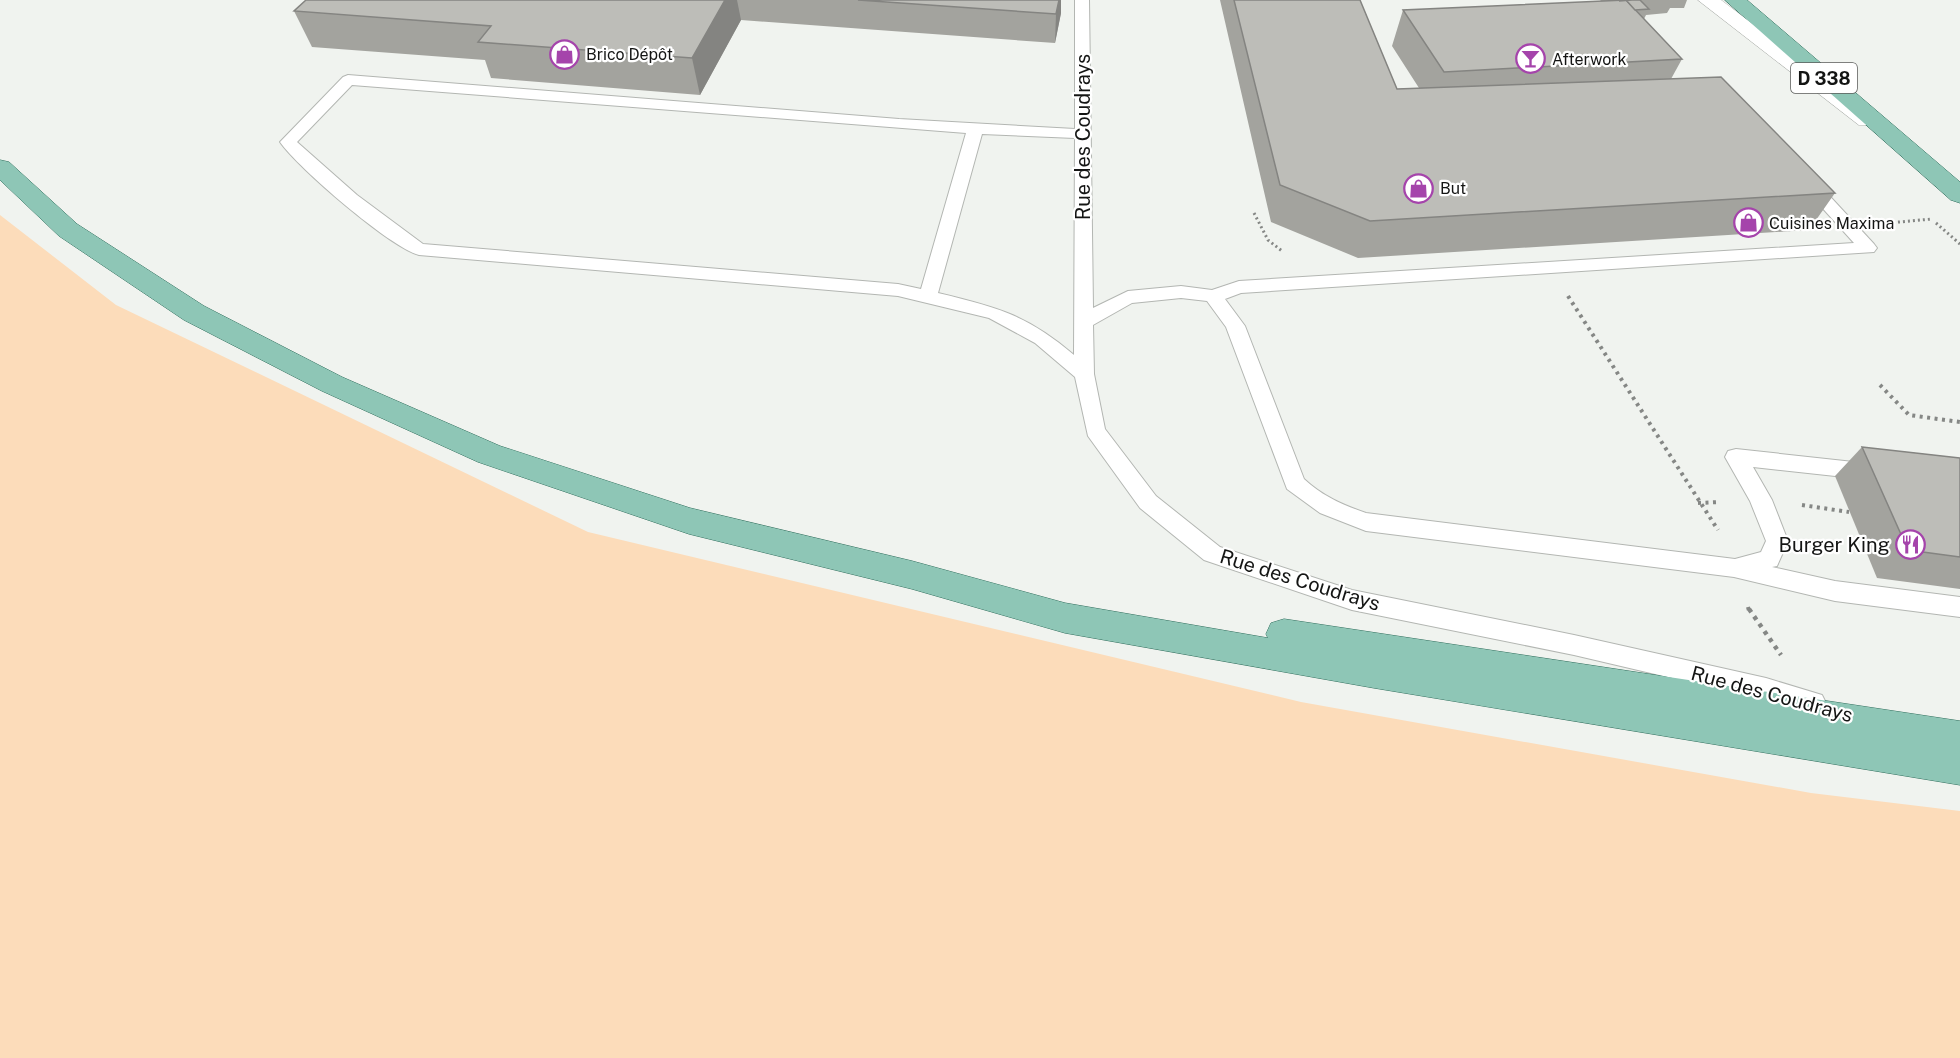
<svg xmlns="http://www.w3.org/2000/svg" width="1960" height="1058" font-family="'Public Sans',sans-serif">
<style>
.green{fill:#fcdcba}
.lines{fill:none;stroke-linecap:round;stroke-linejoin:round}
.service-casing{stroke:#b3b6b2;stroke-width:2}
.minor-casing{stroke:#b3b6b2;stroke-width:1}
.primary-casing{stroke:#326f5e;stroke-width:1}
.path-far2{stroke:#858785;stroke-width:3;stroke-dasharray:2 3;stroke-linecap:butt}
.path-far1{stroke:#858785;stroke-width:4;stroke-dasharray:3 4.5;stroke-linecap:butt}
.path{stroke:#858785;stroke-width:4.5;stroke-dasharray:4 5;stroke-linecap:butt}
.service{fill:#fff;fill-rule:evenodd}
.minor{fill:#fff;fill-rule:evenodd}
.primary{fill:#8ec6b6;fill-rule:evenodd}
.wall{fill:#a3a39e}
.shaded-wall{fill:#848481}
.building{fill:#bdbdb8;stroke:#848481;stroke-width:1.5}
.labels{text-anchor:middle;dominant-baseline:central;stroke-width:4.5;stroke-linejoin:round;paint-order:stroke}
.far-poi-label{font-size:16px;fill:#141514;stroke:#fff;text-anchor:start}
.shield{fill:#fff;stroke:#5a5b5a;stroke-width:1.5}
.shield-label{font-size:18px;font-weight:bold;fill:#141514}
.street-label{font-size:20px;fill:#141514;stroke:#fff}
.poi-label{font-size:20px;fill:#141514;stroke:#fff;text-anchor:end}
</style>
<rect width="100%" height="100%" fill="#f0f3ef"/>
<polygon class="green" points="0,215 116,305 588,532 1301,702 1811,793 1960,811 1960,1058 0,1058"/>
<g class="lines">
<defs>
<path id="service" d="M1075,0H1089L1093,308L1128,291L1181,286L1212,290L1239,281L1854,243L1798,181L1800,177H1812L1874,244L1877,248L1874,252L1241,293L1225,299L1245,326L1304,479C1322,496 1343,505 1366,513L1735,559L1761,552L1766,541L1750,501L1725,457L1728,451L1736,449L1872,464L1880,466L1883,472L1880,478L1872,480L1753,467L1772,500L1788,541L1777,566L1772,567L1835,581L1960,597V617L1835,601L1734,577L1366,531L1320,513L1287,489L1226,327L1207,301L1181,298L1132,303L1093,325L1094,374L1105,429L1156,496L1220,547L1352,590L1574,635L1766,678L1822,695L1826,703L1822,711L1813,714L1766,700L1574,655L1352,610L1204,560L1140,508L1088,436L1075,377L1035,343L989,318L898,296L419,255C390,247 298,168 280,142L343,77L348,75L899,119L1075,129ZM352,85L966,133L921,289L898,284L423,244L357,195L297,142ZM982,134L1075,138L1074,355C1027,315 997,307 938,293Z"/>
<polygon id="minor" points="1698,0 1721,0 1879,120 1875,125 1859,125"/>
<g id="primary">
<polygon points="1725,0 1747,0 1960,182 1960,203 1951,200"/>
<polygon points="0,160 9,162 77,224 204,306 342,377 500,446 690,508 912,561 1065,603 1268,638 1266,634 1271,623 1284,619 1960,721 1960,785 1374,688 1065,633 912,589 689,534 478,462 322,391 184,320 59,236 0,180"/>
</g>
</defs>
<use href="#service" class="service-casing"/>
<use href="#minor" class="minor-casing"/>
<use href="#primary" class="primary-casing"/>
<g class="path-far2">
<polyline points="1254,213 1268,240 1282,251"/>
<polyline points="1888,223 1932,219"/>
<polyline points="1936,223 1960,244"/>
</g>
<g class="path-far1">
<polyline points="1568,296 1718,530"/>
<polyline points="1880,385 1909,415 1960,422"/>
<polyline points="1698,503 1720,502"/>
<polyline points="1802,505 1849,512"/>
<polyline points="1748,607 1749,611"/>
</g>
<polyline class="path" points="1749,609 1781,655"/>
<use href="#service" class="service"/>
<use href="#minor" class="minor"/>
<use href="#primary" class="primary"/>
</g>
<g class="wall">
<polygon points="306,0 1061,0 1061,13 1055,43 741,20 700,95 491,78 485,60 312,47 294,11"/>
<polygon points="1220,0 1360,0 1397,89 1419,88 1392,46 1403,10 1602,2 1600,0 1687,0 1684,8 1670,8 1667,13 1646,15 1644,19 1682,59 1671,79 1835,193 1809,230 1358,258 1271,222"/>
<polygon points="1862,447 1960,458 1960,589 1877,578 1835,476"/>
</g>
<g class="shaded-wall">
<polygon points="725,0 737,0 741,20 700,95 692,58"/>
<polygon points="1059,0 1061,0 1061,13 1055,43 1056,14"/>
</g>
<g class="building">
<polygon points="306,0 725,0 692,58 478,42 491,26 294,11"/>
<polygon points="858,0 1059,0 1056,14"/>
<polygon points="1234,0 1360,0 1397,89 1721,77 1835,193 1370,221 1280,185"/>
<polygon points="1626,0 1682,59 1444,72 1403,10"/>
<polygon points="1626,0 1619,1 1632,0 1640,0 1649,9 1635,10"/>
<polygon points="1862,447 1960,458 1960,557 1908,550"/>
</g>
<defs>
<symbol id="shop-ring" viewBox="-11 -11 22 22"><circle r="9.5" fill="#fff" stroke="#a544ab" stroke-width="1.5"/><path d="M-5-2.5h2.3a2.7 3.5 0 0 1 5.4 0H5L5.5 6h-11ZM-1.5-2.5h3a1.5 2.3 0 0 0-3 0Z" fill="#a544ab"/></symbol>
<symbol id="bar-ring" viewBox="-11 -11 22 22"><circle r="9.5" fill="#fff" stroke="#a544ab" stroke-width="1.5"/><path d="M-6-5H6L.8 .8V4.5H3.5V6h-7V4.5H-.8V.8Z" fill="#a544ab"/></symbol>
<symbol id="restaurant-ring" viewBox="-11 -11 22 22"><circle r="9.5" fill="#fff" stroke="#a544ab" stroke-width="1.5"/><path d="M-5-6h1v4h1v-4h1v4h1v-4h1v5L-1.5 .5V6h-2V.5L-5-1ZM5-6V6H3V1.5H1.5Q1.5-4 5-6Z" fill="#a544ab"/></symbol>
</defs>
<g fill-rule="evenodd">
<use href="#shop-ring" x="548" y="38" width="33" height="33"/>
<use href="#bar-ring" x="1514" y="42" width="33" height="33"/>
<use href="#shop-ring" x="1402" y="172" width="33" height="33"/>
<use href="#shop-ring" x="1732" y="206" width="33" height="33"/>
<use href="#restaurant-ring" x="1894" y="528" width="33" height="33"/>
</g>
<g class="labels">
<g class="far-poi-label">
<text x="586" y="54">Brico Dépôt</text>
<text x="1552" y="59">Afterwork</text>
<text x="1440" y="188">But</text>
<text x="1769" y="223">Cuisines Maxima</text>
</g>
<rect class="shield" x="1791" y="63" width="66" height="30" rx="4.5"/>
<g class="shield-label">
<text x="1824" y="78">D 338</text>
</g>
<g class="street-label">
<text transform="translate(1083 137) rotate(-90)">Rue des Coudrays</text>
<text transform="translate(1300 580) rotate(17)">Rue des Coudrays</text>
<text transform="translate(1772 694) rotate(15)">Rue des Coudrays</text>
</g>
<g class="poi-label">
<text x="1890" y="545">Burger King</text>
</g>
</g>
</svg>
